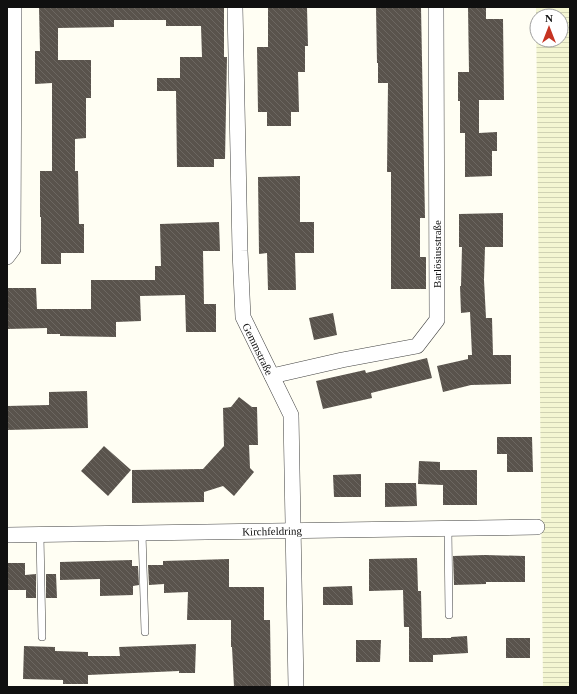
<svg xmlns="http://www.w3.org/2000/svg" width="577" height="694" font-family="'Times New Roman',serif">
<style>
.farmland{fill:url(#farmland-rules);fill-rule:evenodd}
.building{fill:url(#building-back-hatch)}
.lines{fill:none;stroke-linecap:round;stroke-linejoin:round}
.service-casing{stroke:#434343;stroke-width:8}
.minor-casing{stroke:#434343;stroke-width:16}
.service{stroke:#fff;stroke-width:7}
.minor{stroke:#fff;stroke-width:15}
.labels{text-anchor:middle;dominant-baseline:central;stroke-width:4;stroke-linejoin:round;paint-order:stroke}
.street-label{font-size:11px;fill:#101010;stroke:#fff}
</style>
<defs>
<pattern id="farmland-rules" width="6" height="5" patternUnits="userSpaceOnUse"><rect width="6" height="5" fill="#f4f6d2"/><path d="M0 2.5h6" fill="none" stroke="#d0d2b3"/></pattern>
<pattern id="building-back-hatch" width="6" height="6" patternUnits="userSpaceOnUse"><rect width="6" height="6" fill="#59534c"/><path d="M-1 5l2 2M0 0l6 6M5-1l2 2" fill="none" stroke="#6c6761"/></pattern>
</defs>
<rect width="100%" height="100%" fill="#fffef3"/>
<path class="farmland" d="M536,7H570V687H543ZM537,16H561V40H537Z"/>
<g class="building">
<polygon points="39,7 224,7 224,57 227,57 225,159 214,159 214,167 177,167 176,91 157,91 157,78 180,78 180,57 202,57 201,26 166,26 166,20 114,20 114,27 58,28 58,60 91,60 91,98 86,98 86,138 75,139 75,171 78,171 79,224 84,224 84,253 61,253 61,264 41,264 41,217 40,217 40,171 52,171 52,83 35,84 35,51 40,51"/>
<polygon points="268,7 307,7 308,46 305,46 305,72 298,72 299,112 291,112 291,126 267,126 267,112 258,112 257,47 268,47"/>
<polygon points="376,7 421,7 425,218 420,218 420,257 426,257 426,289 391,289 391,172 387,172 388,83 378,83 378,63 377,63"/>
<polygon points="468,7 486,7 486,19 503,19 504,100 479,100 479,133 497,132 497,151 492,151 492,176 465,177 465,133 460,133 460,101 458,101 458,72 469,72"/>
<polygon points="300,176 300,222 314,222 314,253 295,253 296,290 268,290 267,253 259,254 258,177"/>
<polygon points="503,213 503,247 485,247 484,280 486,318 492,318 493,355 511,355 511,384 471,385 443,392 437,366 468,359 468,355 472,355 470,312 461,313 460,286 461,286 462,247 459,247 459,214"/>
<polygon points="219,222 220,251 203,251 204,304 216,304 216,332 186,332 185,295 140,296 141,321 116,322 116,337 60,336 60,334 47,334 47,328 7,329 7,288 36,288 37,309 91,309 91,280 155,280 155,266 161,266 160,224"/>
<polygon points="333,313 337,335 314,340 309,318"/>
<polygon points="427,358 432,378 371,393 372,398 323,409 316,381 365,370 366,373"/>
<polygon points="87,391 88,428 7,430 7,406 49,405 49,392"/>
<polygon points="239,397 252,407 257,407 258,445 249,445 250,468 254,472 234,496 223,486 204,492 204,502 132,503 132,470 203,469 224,446 223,408 231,407"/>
<polygon points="497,437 532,437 533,472 507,472 507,454 497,454"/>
<polygon points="104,446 131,470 108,496 81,471"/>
<polygon points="419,461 440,462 440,470 477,470 477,505 443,505 443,485 418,484"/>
<polygon points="361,474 361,497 334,497 333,475"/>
<polygon points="385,483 416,483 417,506 385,507"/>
<polygon points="485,555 525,556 525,582 486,582 486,584 454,585 453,556"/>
<polygon points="417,558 418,591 421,591 422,638 451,638 451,637 467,636 468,653 433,655 433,662 409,662 409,627 404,627 403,590 369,591 369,559"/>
<polygon points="229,559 229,587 264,587 264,620 270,620 271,687 234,687 232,647 231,647 231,620 187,620 188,592 164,593 164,584 149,585 148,565 163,565 163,561"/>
<polygon points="132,560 132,566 138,566 139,585 133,586 133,595 100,596 100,579 60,580 60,562"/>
<polygon points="7,563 25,563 25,575 36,574 36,598 26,598 26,590 7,590"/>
<polygon points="46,574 56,574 57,598 46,598"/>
<polygon points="352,586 353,605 323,605 323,587"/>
<rect x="506" y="638" width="24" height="20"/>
<polygon points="356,640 381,640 380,662 356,662"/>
<polygon points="196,644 195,673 179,673 179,671 88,675 88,684 63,684 63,680 23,679 24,646 55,647 55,651 88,652 88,656 120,656 119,647"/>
</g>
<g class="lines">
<defs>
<g id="service">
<polyline points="448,528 449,615"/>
<polyline points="142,533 145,632"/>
<polyline points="40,535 42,637"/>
</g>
<g id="minor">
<polyline points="235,7 240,251 243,317 291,415 296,687"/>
<polyline points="7,257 13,249 14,7"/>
<polyline points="272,376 342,360 417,346 437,320 436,7"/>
<polyline points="7,535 537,527"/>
</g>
</defs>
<use href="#service" class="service-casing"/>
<use href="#minor" class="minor-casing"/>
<use href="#service" class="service"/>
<use href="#minor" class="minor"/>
</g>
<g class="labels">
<g class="street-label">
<text transform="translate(437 254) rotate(-90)">Barlösiusstraße</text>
<text transform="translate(258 349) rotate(64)">Gemmstraße</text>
<text transform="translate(272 531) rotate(-1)">Kirchfeldring</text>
</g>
</g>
<rect width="577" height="694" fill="none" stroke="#101010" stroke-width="16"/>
<g transform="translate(549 28)"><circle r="19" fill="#ffffff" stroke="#9f9f9f"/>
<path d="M0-3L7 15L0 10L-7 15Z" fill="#c63322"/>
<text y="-6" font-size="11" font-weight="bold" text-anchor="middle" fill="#101010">N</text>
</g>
</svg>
